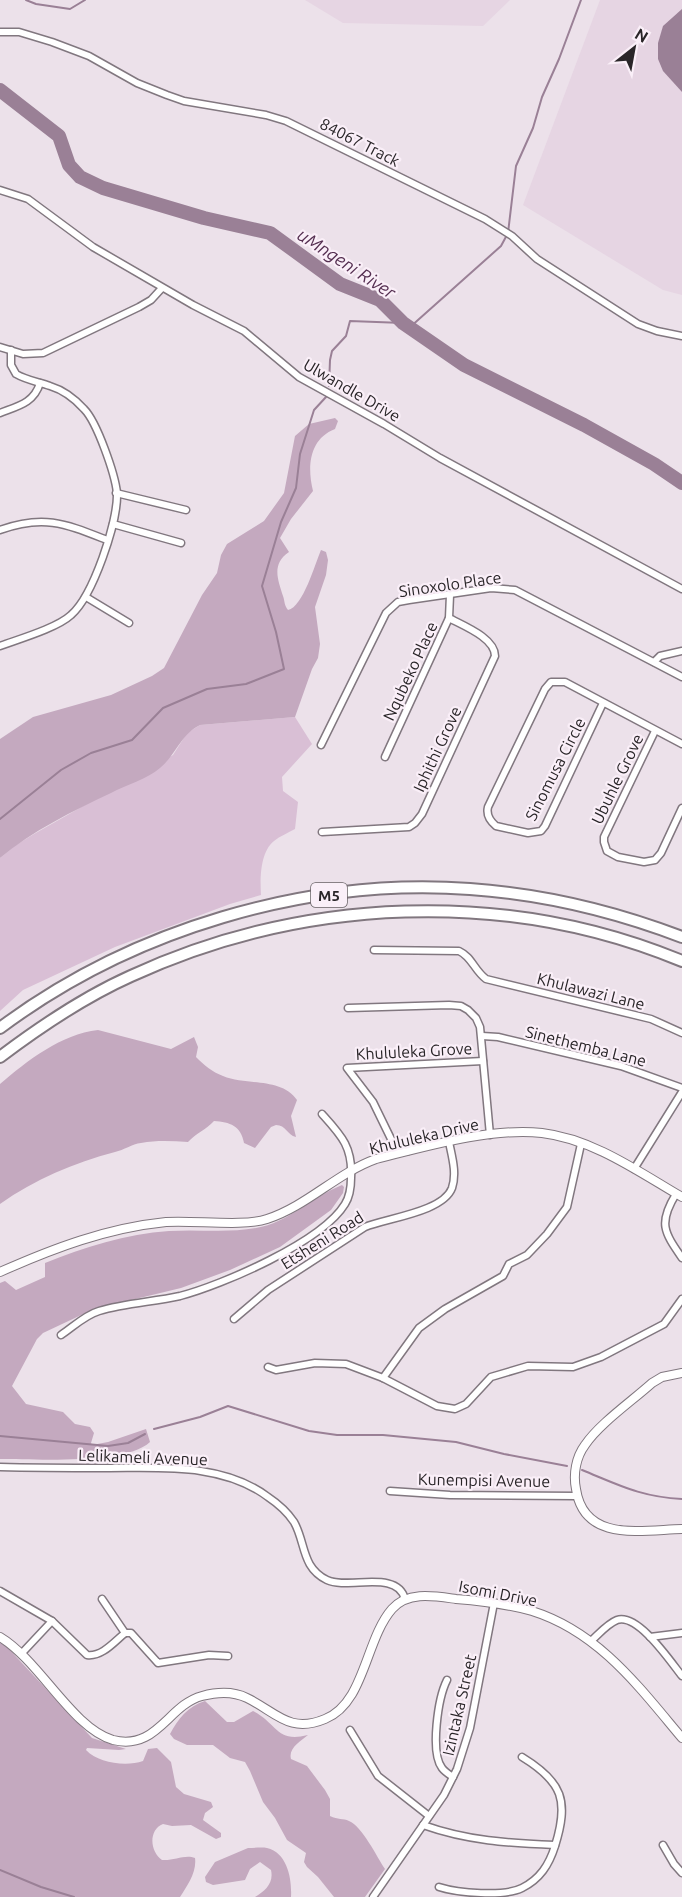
<svg xmlns="http://www.w3.org/2000/svg" width="682" height="1897" font-family="Ubuntu,sans-serif">
<style>
.built{fill:#e6d5e3}
.green{fill:#d9bfd5}
.forest{fill:#c4a9bf}
.water{fill:#9a8096}
.lines{fill:none;stroke-linecap:round;stroke-linejoin:round}
.stream{stroke:#9a8096;stroke-width:2}
.river{stroke:#9a8096;stroke-width:14}
.minor-casing{stroke:#81777f;stroke-width:9}
.tertiary-casing{stroke:#81777f;stroke-width:10}
.primary-casing{stroke:#81777f;stroke-width:14}
.minor{stroke:#fff;stroke-width:6}
.tertiary{stroke:#fff;stroke-width:8}
.primary{stroke:#fff;stroke-width:10}
.labels{text-anchor:middle;dominant-baseline:central;stroke-width:4.5;stroke-linejoin:round;paint-order:stroke}
.shield{fill:#faeff8;stroke:#686266;stroke-width:1.5}
.shield-label{font-size:15px;font-weight:bold;fill:#292528}
.street-label{font-size:16px;fill:#292528;stroke:#faeff8}
.water-label{font-size:18px;font-style:italic;fill:#552f51;stroke:#faeff8}
</style>
<rect width="100%" height="100%" fill="#ece1ea"/>
<g class="built">
<polygon points="305,0 510,0 483,26 343,23"/>
<polygon points="600,0 682,0 682,295 663,290 523,205"/>
</g>
<path class="green" d="M295,717L312,744L282,777L283,791L298,802L295,829C288,833 280,836 274,841C260,852 260,879 261,895L230,904L115,947L23,990L0,1011V858L16,845L34,834L173,755L187,733L200,725Z"/>
<g class="forest">
<path d="M335,418L338,421L335,429C309,439 307,467 313,491L291,519L280,538L289,552C271,564 278,580 283,596C285,602 284,605 288,610C303,607 315,564 321,550L326,552L328,560L326,575L315,607L320,644L318,658L312,669L295,717L200,725C181,734 176,755 160,768C147,779 126,785 111,793C73,811 32,831 0,858V739L33,717L111,695L152,676L164,668L202,595L217,573L221,555L227,544L264,521L284,493L295,436L309,424Z"/>
<path d="M98,1030L171,1049L194,1037L198,1047L196,1057C204,1065 212,1072 223,1076C247,1086 281,1077 297,1100L291,1116L296,1137C287,1135 286,1125 276,1125L271,1127L255,1148L244,1143C241,1126 230,1122 214,1121C206,1130 196,1133 188,1142C172,1141 157,1140 141,1143C132,1144 124,1150 115,1152C74,1163 35,1179 0,1204V1084C27,1061 61,1034 98,1030Z"/>
<path d="M342,1185L344,1187L343,1193L331,1210L280,1247L230,1270L181,1288L94,1309L43,1333L37,1339L12,1386L26,1404L63,1412L75,1424L90,1427L94,1433L91,1443L92,1445L108,1442L146,1429L150,1442C126,1465 34,1459 0,1459V1283L5,1281L16,1290L45,1277V1263C84,1247 126,1234 169,1231C197,1229 228,1233 256,1228C288,1223 312,1197 342,1185Z"/>
<path d="M0,1643L7,1647L92,1738L126,1749L119,1750L87,1748L86,1750C98,1763 126,1767 143,1761L148,1749L157,1748L171,1762L176,1787L184,1794L211,1802L213,1807L205,1813L203,1820L221,1833V1837L216,1839L191,1825L172,1826L163,1824C148,1830 150,1852 162,1860C174,1861 185,1854 195,1858C197,1872 187,1886 180,1897H0Z"/>
<path d="M205,1701L227,1722H234L253,1711C278,1724 276,1743 308,1735C301,1741 288,1748 291,1759L307,1766L325,1790L330,1799V1816C338,1820 343,1818 349,1821C362,1826 377,1857 385,1869L365,1897H334L318,1877L307,1867L304,1862L306,1853L287,1840L275,1818L263,1802L250,1771L245,1762L230,1758L213,1745H187L174,1739L170,1734C178,1719 188,1706 205,1701Z"/>
<path d="M248,1848C254,1848 262,1847 267,1848C288,1853 292,1880 291,1897H255C265,1891 274,1883 271,1870L260,1862L250,1869L245,1880L213,1885L206,1882L205,1877L215,1862Z"/>
</g>
<polygon class="water" points="682,9 682,92 663,71 658,59 658,43 663,26"/>
<g class="lines">
<g class="stream">
<polyline points="26,0 36,4 70,9 85,0"/>
<polyline points="409,328 501,246 508,233 516,166 533,128 542,97 559,59 581,0"/>
<polyline points="329,386 330,360 332,351 346,336 350,321 403,323"/>
<polyline points="0,819 61,770 91,753 132,740 163,708 207,689 246,684 284,669 276,632 262,586 281,522 296,488 300,454 314,410 326,397"/>
<polyline points="154,1429 200,1417 228,1406 309,1431 337,1435 383,1435 456,1442 504,1454 567,1466"/>
<polyline points="0,1436 108,1446 128,1443 145,1434"/>
<path d="M582,1470C619,1485 641,1497 682,1499"/>
<polyline points="0,1870 41,1887 74,1897"/>
</g>
<polyline class="river" points="0,90 59,136 69,165 80,177 103,188 204,218 270,233 340,284 380,300 403,323 464,365 584,425 654,464 682,483"/>
<defs>
<g id="minor">
<polyline points="0,32 19,32 52,42 89,56 137,83 167,95 184,101 266,115 286,121 485,219 512,236 537,259 638,324 657,331 682,336"/>
<polyline points="0,190 28,199 93,247 193,305 244,331 299,377 384,424 440,458 682,589"/>
<polyline points="0,347 23,354 43,353 139,307 151,300 162,288"/>
<path d="M0,413C18,406 34,403 40,383"/>
<polyline points="116,493 186,510"/>
<polyline points="113,524 181,543"/>
<path d="M0,530C44,514 66,524 107,540"/>
<polyline points="86,597 129,623"/>
<path d="M0,646C19,639 57,628 71,615C93,596 118,522 117,493C115,474 97,422 84,409C75,399 63,390 50,386C39,382 26,380 16,374L11,365V350"/>
<polyline points="654,662 660,656 682,651"/>
<path d="M603,703L545,826L541,831L528,833L496,826C490,821 486,815 488,807L545,689L551,682H565L682,744"/>
<polyline points="655,731 604,837 604,842 607,851 618,857 644,862 655,860 661,853 682,808"/>
<polyline points="321,745 386,613 398,602 409,600 491,588 515,590 682,677"/>
<polyline points="385,757 449,618 450,595"/>
<path d="M322,832L409,827L415,823L422,814L495,656C495,638 464,626 449,618"/>
<path d="M374,950L459,951C472,957 474,970 486,979L651,1019L682,1033"/>
<polyline points="348,1008 449,1005 461,1006 468,1010 476,1018 480,1027 490,1135"/>
<polyline points="482,1036 498,1037 621,1066 682,1088"/>
<polyline points="408,1151 392,1141 373,1102 347,1068 483,1061"/>
<polyline points="634,1169 682,1092"/>
<path d="M676,1194C658,1223 664,1232 682,1258"/>
<path d="M234,1319L268,1290L365,1227C387,1218 443,1212 452,1188C457,1173 452,1157 449,1142"/>
<path d="M61,1335C73,1327 85,1315 99,1311C125,1303 153,1302 180,1296C222,1285 322,1242 345,1204C350,1196 351,1186 351,1178C353,1147 341,1135 322,1114"/>
<polyline points="268,1367 276,1370 315,1363 346,1364 383,1378 437,1406 455,1409 466,1404 491,1377 528,1366 573,1367 601,1357 664,1324 682,1299"/>
<polyline points="383,1378 419,1328 445,1309 503,1276 509,1264 527,1255 547,1234 567,1207 581,1144"/>
<path d="M0,1467C36,1468 73,1468 109,1468C162,1468 223,1463 268,1497C277,1503 288,1513 294,1522C306,1543 301,1567 327,1580C348,1590 397,1569 405,1599"/>
<polyline points="390,1491 450,1495 577,1496"/>
<path d="M0,1591L52,1621L87,1655C102,1657 114,1642 125,1633"/>
<polyline points="102,1599 125,1633"/>
<polyline points="125,1633 131,1633 158,1663 209,1655 228,1656"/>
<polyline points="650,1637 682,1633"/>
<path d="M591,1641C599,1634 607,1624 617,1620C638,1613 670,1661 682,1676"/>
<polyline points="22,1653 52,1621"/>
<path d="M447,1680C438,1698 430,1752 442,1768C445,1772 450,1775 453,1777"/>
<polyline points="350,1730 378,1776 429,1816"/>
<path d="M423,1825C468,1841 508,1843 555,1845"/>
<polyline points="663,1845 674,1864 682,1873"/>
<path d="M439,1887C458,1893 504,1897 522,1888C540,1879 549,1865 555,1846C569,1801 563,1782 522,1757"/>
<polyline points="373,1897 444,1795 457,1769 470,1728 494,1603"/>
</g>
<g id="tertiary">
<path d="M0,1272C54,1248 107,1228 166,1222C195,1220 243,1227 267,1219C307,1206 337,1173 376,1159C424,1147 492,1127 542,1133C593,1139 639,1172 682,1197"/>
<path d="M682,1373L662,1377L652,1383C632,1401 599,1424 585,1445C576,1457 573,1474 576,1489C584,1543 642,1530 682,1529"/>
<path d="M0,1637C40,1661 72,1728 113,1740C157,1751 168,1705 202,1696C217,1692 233,1691 247,1698C276,1712 289,1734 325,1719C365,1703 365,1640 392,1609C408,1591 434,1596 456,1599C481,1601 507,1604 532,1611C599,1632 639,1687 682,1738"/>
</g>
<g id="primary">
<path d="M0,1028C131,930 306,877 470,889C543,894 614,911 682,937"/>
<path d="M0,1057C41,1026 84,997 131,976C303,897 506,888 682,961"/>
</g>
</defs>
<use href="#minor" class="minor-casing"/>
<use href="#tertiary" class="tertiary-casing"/>
<use href="#primary" class="primary-casing"/>
<use href="#minor" class="minor"/>
<use href="#tertiary" class="tertiary"/>
<use href="#primary" class="primary"/>
</g>
<g class="labels">
<rect class="shield" x="311" y="883" width="36" height="24" rx="4.5"/>
<g class="shield-label">
<text x="329" y="895">M5</text>
</g>
<g class="street-label">
<text transform="translate(360 142) rotate(27)">84067 Track</text>
<text transform="translate(352 390) rotate(30)">Ulwandle Drive</text>
<text transform="translate(450 584) rotate(-8)">Sinoxolo Place</text>
<text transform="translate(410 671) rotate(-65)">Nqubeko Place</text>
<text transform="translate(437 749) rotate(-65)">Iphithi Grove</text>
<text transform="translate(555 769) rotate(-63)">Sinomusa Circle</text>
<text transform="translate(617 779) rotate(-64)">Ubuhle Grove</text>
<text transform="translate(591 991) rotate(14)">Khulawazi Lane</text>
<text transform="translate(586 1046) rotate(14)">Sinethemba Lane</text>
<text transform="translate(414 1051) rotate(-3)">Khululeka Grove</text>
<text transform="translate(424 1136) rotate(-13)">Khululeka Drive</text>
<text transform="translate(322 1240) rotate(-32)">Etsheni Road</text>
<text transform="translate(143 1457) rotate(2)">Lelikameli Avenue</text>
<text transform="translate(484 1480) rotate(1)">Kunempisi Avenue</text>
<text transform="translate(498 1593) rotate(11)">Isomi Drive</text>
<text transform="translate(459 1705) rotate(-77)">Izintaka Street</text>
</g>
<g class="water-label">
<text transform="translate(347 263) rotate(33)">uMngeni River</text>
</g>
</g>
<g transform="translate(634 48) rotate(31)" stroke="#faeff8" stroke-width="4.5" paint-order="stroke">
<path d="M0-4.5L10 22L0 15L-10 22Z" fill="#292528"/>
<text y="-9" font-size="16" font-weight="bold" text-anchor="middle" fill="#292528">N</text>
</g>
</svg>
